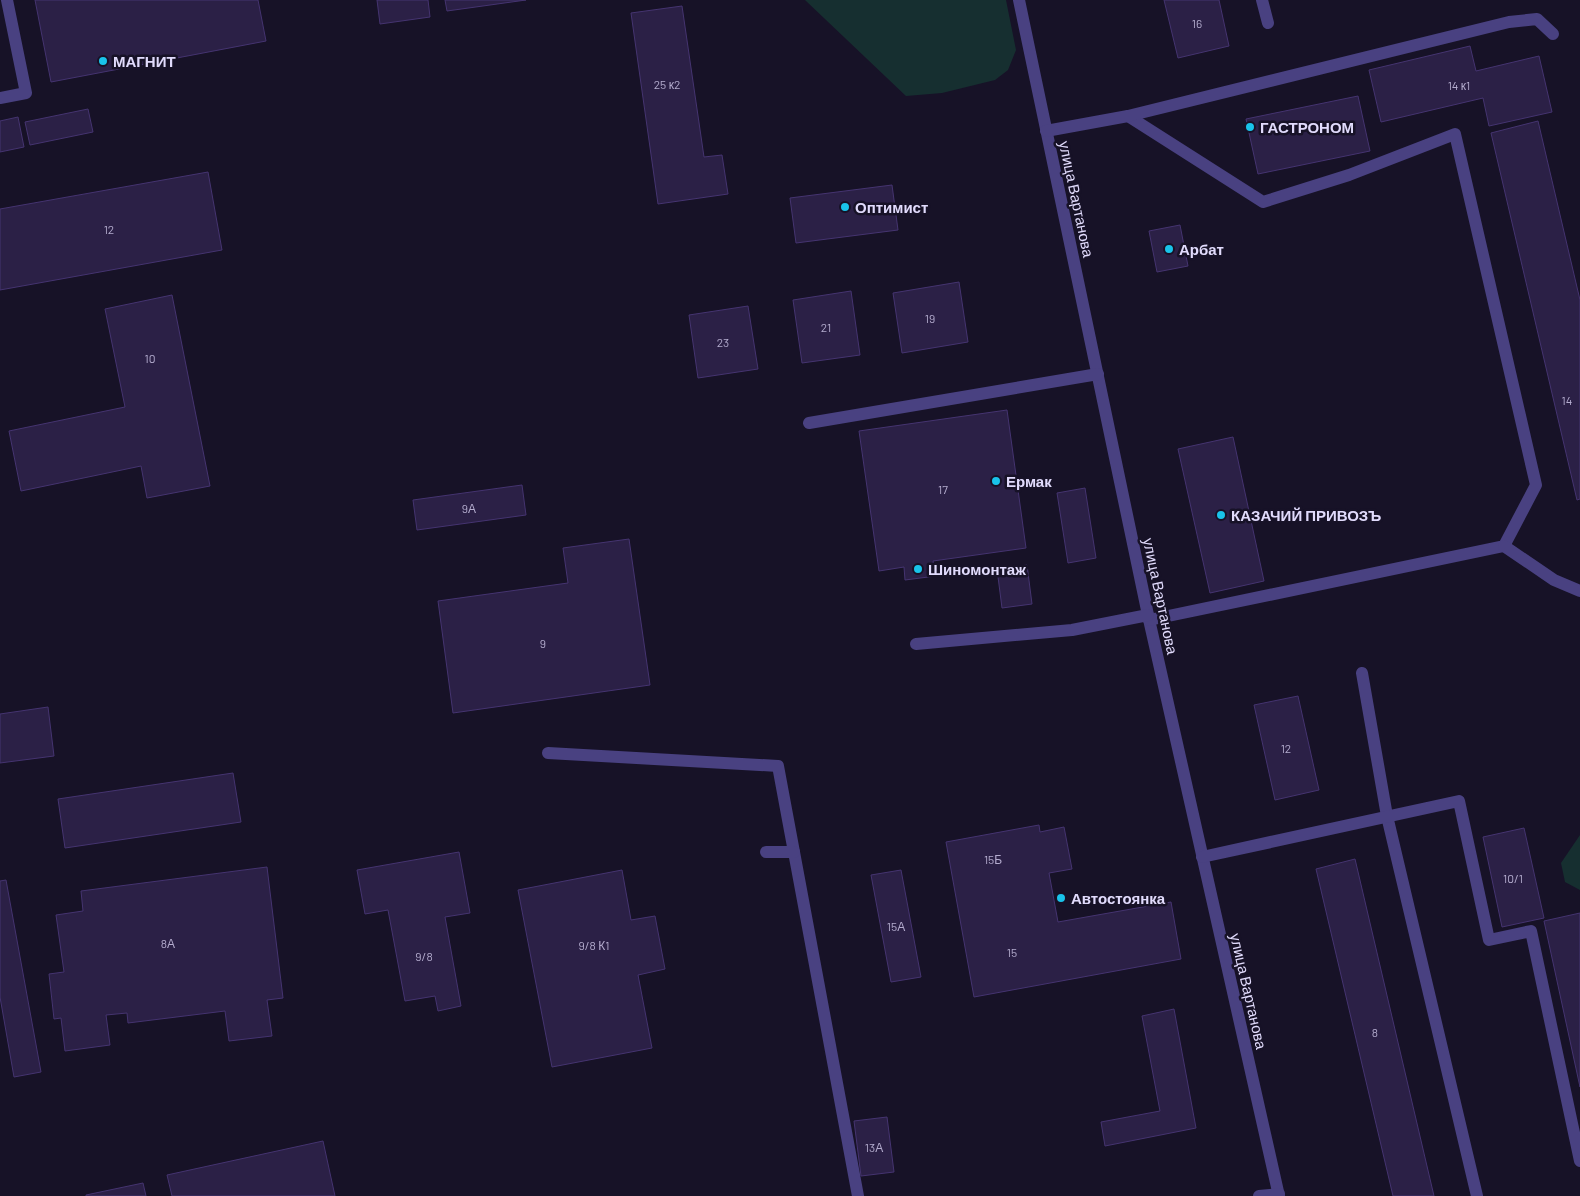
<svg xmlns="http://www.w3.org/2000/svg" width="1580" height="1196" font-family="Barlow,sans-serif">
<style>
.green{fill:#162f30}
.building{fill:#2b2046;stroke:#453470}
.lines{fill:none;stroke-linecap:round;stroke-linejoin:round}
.minor{stroke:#494181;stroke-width:12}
.poi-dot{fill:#19c3ea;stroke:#171227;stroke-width:2}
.labels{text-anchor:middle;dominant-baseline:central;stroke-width:5;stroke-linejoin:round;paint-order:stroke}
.number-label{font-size:12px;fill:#b4acce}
.poi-label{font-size:15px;font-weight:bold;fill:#e1dbfc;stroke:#171227;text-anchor:start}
.street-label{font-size:15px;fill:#e1dbfc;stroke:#171227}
</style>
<rect width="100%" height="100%" fill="#171227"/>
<g class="green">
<polygon points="805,0 1006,0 1016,50 1008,70 995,80 942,93 906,96"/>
<polygon points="1580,835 1580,890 1565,882 1561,863"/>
</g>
<g class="building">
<polygon points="35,0 258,0 266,41 51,82"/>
<polygon points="377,0 428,0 430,17 380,24"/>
<polygon points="445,0 526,0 447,11"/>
<polygon points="1164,0 1219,0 1229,46 1178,58"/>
<polygon points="682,6 704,157 722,155 728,194 658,204 631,13"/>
<polygon points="1470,46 1476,71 1539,56 1552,112 1489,126 1483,98 1381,122 1369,70"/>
<polygon points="1358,96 1370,151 1258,174 1246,119"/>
<polygon points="88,109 93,132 30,145 25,122"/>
<polygon points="18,117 24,147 0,152 0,121"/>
<polygon points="1538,121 1580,300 1580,499 1577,500 1491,133"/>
<polygon points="208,172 222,250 0,290 0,209"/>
<polygon points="892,185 898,230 796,243 790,198"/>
<polygon points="1180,225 1188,266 1157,272 1149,231"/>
<polygon points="959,282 968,342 902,353 893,293"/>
<polygon points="851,291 860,355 802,363 793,300"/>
<polygon points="172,295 210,486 147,498 141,466 21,491 9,431 125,407 105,309"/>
<polygon points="748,306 758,369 698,378 689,315"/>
<polygon points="1007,410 1026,548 933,561 936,576 905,580 904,567 879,571 859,431"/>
<polygon points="1233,437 1264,581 1210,593 1178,449"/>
<polygon points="522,485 526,515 417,530 413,500"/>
<polygon points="1085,488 1096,558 1068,563 1057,493"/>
<polygon points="629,539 650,685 453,713 438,601 568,583 563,548"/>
<polygon points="1027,565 1032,604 1002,608 997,569"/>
<polygon points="1298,696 1319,790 1275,800 1254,705"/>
<polygon points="48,707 54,756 0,763 0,714"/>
<polygon points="233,773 241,822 65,848 58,799"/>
<polygon points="1039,825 1040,832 1064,827 1072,869 1049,873 1058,922 1171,902 1181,959 974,997 946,842"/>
<polygon points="1524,828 1544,918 1502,927 1483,837"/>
<polygon points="459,852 470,913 445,917 461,1006 438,1011 435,996 405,1001 388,910 365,914 357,870"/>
<polygon points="1355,859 1434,1196 1393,1196 1316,869"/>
<polygon points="267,867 283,998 267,1000 272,1036 229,1041 225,1011 128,1023 127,1013 106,1015 110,1045 65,1051 61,1018 54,1019 49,974 64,972 56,915 83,911 81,891"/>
<polygon points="622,870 631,920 655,916 665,969 638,975 652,1048 552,1067 518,890"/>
<polygon points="901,870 921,977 891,982 871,875"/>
<polygon points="6,880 41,1072 14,1077 0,997 0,881"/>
<polygon points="1580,913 1580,1087 1544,921"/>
<polygon points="1174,1009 1196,1128 1105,1146 1101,1122 1160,1111 1142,1016"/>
<polygon points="887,1117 894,1172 861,1176 854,1121"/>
<polygon points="323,1141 335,1196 172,1196 167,1175"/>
<polygon points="143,1183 146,1196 86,1196 86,1195"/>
</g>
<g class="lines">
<g class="minor">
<polyline points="1019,0 1148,615 1279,1196"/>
<polyline points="1262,0 1268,23"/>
<polyline points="0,98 26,93 7,0"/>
<polyline points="1128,116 1263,202 1349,175 1455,134 1536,485 1504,546 1149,620"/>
<polyline points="1046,131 1128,116 1509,22 1537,19 1553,34"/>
<polyline points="809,423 1098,374"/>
<polyline points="1504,546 1554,580 1580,591"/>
<polyline points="916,644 1072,630 1148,615"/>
<polyline points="1362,673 1387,816 1477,1196"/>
<polyline points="548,753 778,766 858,1196"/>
<polyline points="766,852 794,852"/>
<polyline points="1202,857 1459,801 1489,940 1531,931 1580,1161"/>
<polyline points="1259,1196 1279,1194"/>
</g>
</g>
<g class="poi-dot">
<circle cx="103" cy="61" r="5"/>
<circle cx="1250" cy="127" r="5"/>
<circle cx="845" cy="207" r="5"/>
<circle cx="1169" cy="249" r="5"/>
<circle cx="996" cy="481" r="5"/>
<circle cx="1221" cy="515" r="5"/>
<circle cx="918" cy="569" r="5"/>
<circle cx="1061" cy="898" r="5"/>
</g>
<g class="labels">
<g class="number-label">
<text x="1197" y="23">16</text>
<text x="667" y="84">25 к2</text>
<text x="1459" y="85">14 к1</text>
<text x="109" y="229">12</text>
<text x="930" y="318">19</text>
<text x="826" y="327">21</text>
<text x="723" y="342">23</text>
<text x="150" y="358">10</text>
<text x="1567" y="400">14</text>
<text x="943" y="489">17</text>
<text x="469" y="508">9А</text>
<text x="543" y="643">9</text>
<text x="1286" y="748">12</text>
<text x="993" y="859">15Б</text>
<text x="1513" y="878">10/1</text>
<text x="896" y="926">15А</text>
<text x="168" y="943">8А</text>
<text x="594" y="945">9/8 К1</text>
<text x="1012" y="952">15</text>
<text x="424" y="956">9/8</text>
<text x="1375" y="1032">8</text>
<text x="874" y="1147">13А</text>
</g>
<g class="poi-label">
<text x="113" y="61">МАГНИТ</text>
<text x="1260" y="127">ГАСТРОНОМ</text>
<text x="855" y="207">Оптимист</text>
<text x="1179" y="249">Арбат</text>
<text x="1006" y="481">Ермак</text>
<text x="1231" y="515">КАЗАЧИЙ ПРИВОЗЪ</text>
<text x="928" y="569">Шиномонтаж</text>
<text x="1071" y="898">Автостоянка</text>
</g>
<g class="street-label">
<text transform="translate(1077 199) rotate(78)">улица Вартанова</text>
<text transform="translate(1161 596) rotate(78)">улица Вартанова</text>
<text transform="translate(1249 991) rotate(77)">улица Вартанова</text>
</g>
</g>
</svg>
